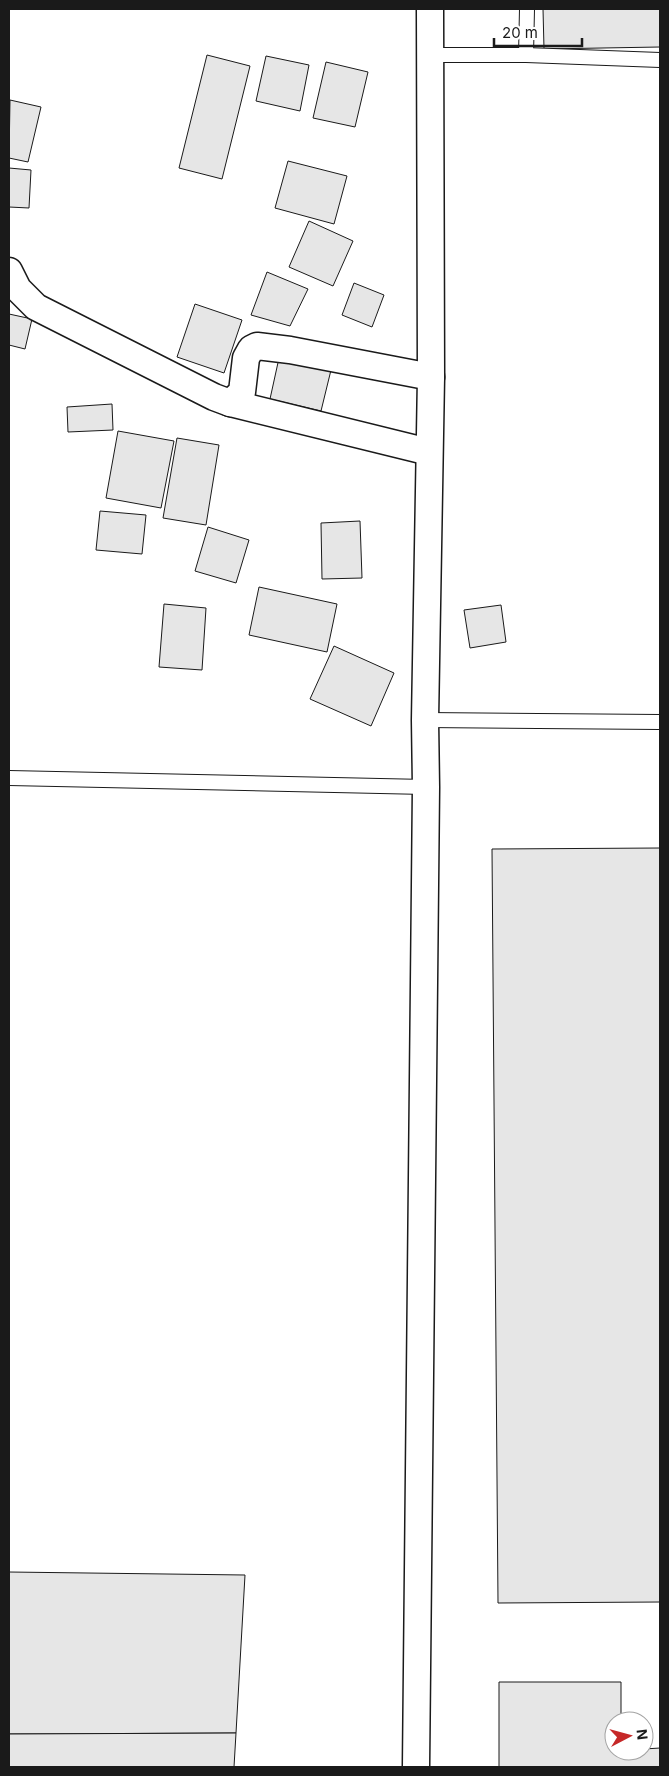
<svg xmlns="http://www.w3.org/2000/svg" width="669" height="1776" font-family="Inter,sans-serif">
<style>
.building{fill:#e6e6e6;stroke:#1a1a1a}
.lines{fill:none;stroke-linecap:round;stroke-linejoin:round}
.lane-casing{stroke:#1a1a1a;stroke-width:16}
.street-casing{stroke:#1a1a1a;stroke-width:29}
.lane{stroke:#fff;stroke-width:14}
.street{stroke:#fff;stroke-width:26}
</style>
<rect width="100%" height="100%" fill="#fff"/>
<g class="building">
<polygon points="543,9 660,9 660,47 544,49"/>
<polygon points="207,55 250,66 222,179 179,168"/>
<polygon points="266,56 309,65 300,111 256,101"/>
<polygon points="326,62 368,72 355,127 313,118"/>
<polygon points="10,100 41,107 28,162 9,158"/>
<polygon points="288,161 347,176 334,224 275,208"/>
<polygon points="9,168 31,170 29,208 9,207"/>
<polygon points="309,221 353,241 333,286 289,267"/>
<polygon points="267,272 308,289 290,326 251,315"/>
<polygon points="354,283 384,295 372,327 342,315"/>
<polygon points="195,304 242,320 224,373 177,357"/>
<polygon points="9,314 32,319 25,349 9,345"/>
<polygon points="279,358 331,370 321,411 270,399"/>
<polygon points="112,404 113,430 68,432 67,407"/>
<polygon points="118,431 174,441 161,508 106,498"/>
<polygon points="177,438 219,445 206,525 163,518"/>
<polygon points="100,511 146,515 142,554 96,550"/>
<polygon points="360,521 362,578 322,579 321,523"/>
<polygon points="208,527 249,540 236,583 195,571"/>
<polygon points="259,587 337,604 327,652 249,635"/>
<polygon points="164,604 206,608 202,670 159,667"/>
<polygon points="501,605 506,642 470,648 464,610"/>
<polygon points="334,646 394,673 371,726 310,699"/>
<polygon points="660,848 660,1602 498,1603 492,849"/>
<polygon points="9,1572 245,1575 236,1733 9,1734"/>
<polygon points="499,1682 621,1682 621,1721 614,1721 614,1751 644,1751 644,1749 660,1748 660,1767 499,1767"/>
<polygon points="236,1733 234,1767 9,1767 9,1734"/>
</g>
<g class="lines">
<defs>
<g id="lane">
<polyline points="430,55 526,55 660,60"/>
<polyline points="526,55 527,9"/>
<polyline points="425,720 660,722"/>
<polyline points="9,778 426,787"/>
</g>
<g id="street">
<polyline points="9,271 18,289 36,307 214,397 230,403 242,392 246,358 251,349 257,346 290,350 431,377"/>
<polyline points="230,403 429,452"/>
<polyline points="416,1767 426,787 425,720 431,377 430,9"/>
</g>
</defs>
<use href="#lane" class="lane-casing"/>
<use href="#street" class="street-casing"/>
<use href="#lane" class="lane"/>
<use href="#street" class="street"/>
</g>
<rect width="669" height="1776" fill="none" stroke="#1a1a1a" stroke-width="20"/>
<g transform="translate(629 1736) rotate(84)"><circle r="24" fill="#ffffff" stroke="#a3a3a3"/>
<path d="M0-4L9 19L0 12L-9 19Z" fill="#c62828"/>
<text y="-8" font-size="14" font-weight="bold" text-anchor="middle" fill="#1a1a1a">N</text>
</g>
<path d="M494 38v8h88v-8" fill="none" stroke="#1a1a1a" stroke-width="2.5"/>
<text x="502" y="38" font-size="15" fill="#1a1a1a" stroke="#ffffff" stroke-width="4" paint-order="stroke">20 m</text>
</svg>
